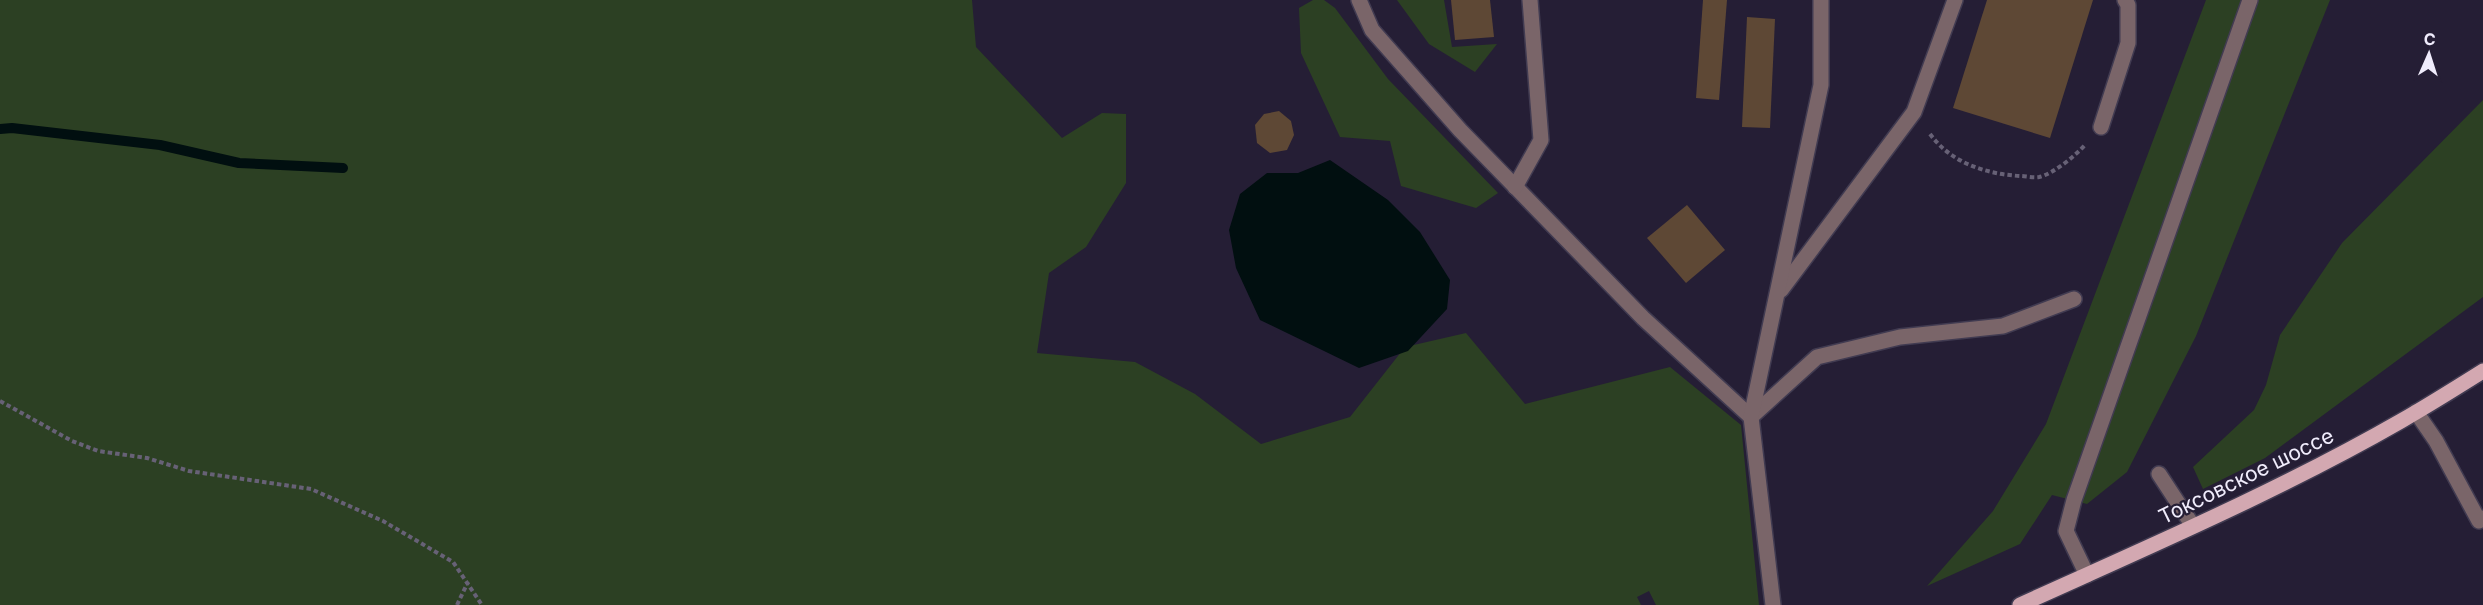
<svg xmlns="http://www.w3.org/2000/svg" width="2483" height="605" font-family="Inter,sans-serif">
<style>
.green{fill:#2c4023}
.water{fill:#010f10}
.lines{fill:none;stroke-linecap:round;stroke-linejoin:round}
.stream{stroke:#010f10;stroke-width:10}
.building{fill:#5e4835}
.minor-casing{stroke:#413b51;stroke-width:18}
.major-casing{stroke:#413b51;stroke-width:18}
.path{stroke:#676176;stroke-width:4;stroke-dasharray:4.5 3;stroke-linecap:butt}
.minor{stroke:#7a6569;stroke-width:15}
.major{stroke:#d3a8b1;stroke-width:15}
.labels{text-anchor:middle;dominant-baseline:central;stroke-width:4.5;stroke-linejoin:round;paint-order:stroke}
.street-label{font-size:21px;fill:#f0ecfc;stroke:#251e35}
</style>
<rect width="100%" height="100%" fill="#251e35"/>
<g class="green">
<polygon points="0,0 972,0 976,47 1062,138 1102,113 1126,114 1126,183 1086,247 1049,273 1037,353 1135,362 1195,394 1261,444 1350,417 1405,347 1466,333 1525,404 1670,367 1741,425 1759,605 1656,605 1649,591 1637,597 1641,605 0,605"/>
<polygon points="1313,0 1324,0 1335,8 1388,79 1498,193 1476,208 1401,186 1390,141 1340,137 1301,53 1299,8"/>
<polygon points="1397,0 1444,0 1452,47 1497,44 1475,72 1429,44"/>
<polygon points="2206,0 2330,0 2196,336 2127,472 2087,504 2052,495 2020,544 1927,586 1993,511 2046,424"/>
<polygon points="2483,100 2483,297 2265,458 2203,489 2193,467 2254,410 2266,385 2280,335 2342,243"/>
</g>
<polygon class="water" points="1330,160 1388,200 1420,232 1450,280 1447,309 1408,351 1359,368 1260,320 1236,268 1229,230 1240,194 1267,173 1298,173"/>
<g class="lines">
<polyline class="stream" points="0,129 12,128 160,145 239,163 343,168"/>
</g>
<g class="building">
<polygon points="1451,0 1490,0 1494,37 1455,40"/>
<polygon points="1703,0 1727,0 1719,100 1696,98"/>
<polygon points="1987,0 2093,0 2050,138 1953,108"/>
<polygon points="1747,17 1775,19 1770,128 1742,127"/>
<polygon points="1279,111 1291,121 1294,135 1287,150 1270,153 1257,143 1255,125 1264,114"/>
<polygon points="1687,205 1725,250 1686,283 1647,238"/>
</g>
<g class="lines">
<defs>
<g id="minor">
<polyline points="1359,0 1372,30 1460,130 1643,318 1751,417 1817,357 1900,337 2003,326 2074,299"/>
<polyline points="2101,127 2128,43 2128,5 2125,0"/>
<polyline points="1515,187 1541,140 1530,0"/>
<polyline points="1781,290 1914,112 1955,0"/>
<polyline points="2416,412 2436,441 2479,521 2483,518"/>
<polyline points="2159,474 2193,526"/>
<polyline points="2087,575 2066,531 2074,500 2250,0"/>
<polyline points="1773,605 1751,417 1821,85 1821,0"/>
</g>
<path id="major" d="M2020,605C2148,547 2279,491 2401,421C2429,405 2456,388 2483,371"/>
</defs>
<use href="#minor" class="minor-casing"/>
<use href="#major" class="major-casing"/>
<g class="path">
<path d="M1930,134C1951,163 1986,174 2020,176C2025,176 2033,178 2039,177C2053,174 2075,156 2085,145"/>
<polyline points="0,401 72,441 98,451 147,458 189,471 311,489 383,521 453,562 482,605"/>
<polyline points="457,605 468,582"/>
</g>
<use href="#minor" class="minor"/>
<use href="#major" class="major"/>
</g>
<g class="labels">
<g class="street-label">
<text transform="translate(2246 476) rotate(-26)">Токсовское шоссе</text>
</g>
</g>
<g transform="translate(2429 54) rotate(3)" stroke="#251e35" stroke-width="4.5" paint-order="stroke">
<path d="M0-4.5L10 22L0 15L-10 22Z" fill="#f0ecfc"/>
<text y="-9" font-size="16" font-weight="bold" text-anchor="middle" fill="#f0ecfc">С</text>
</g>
</svg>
